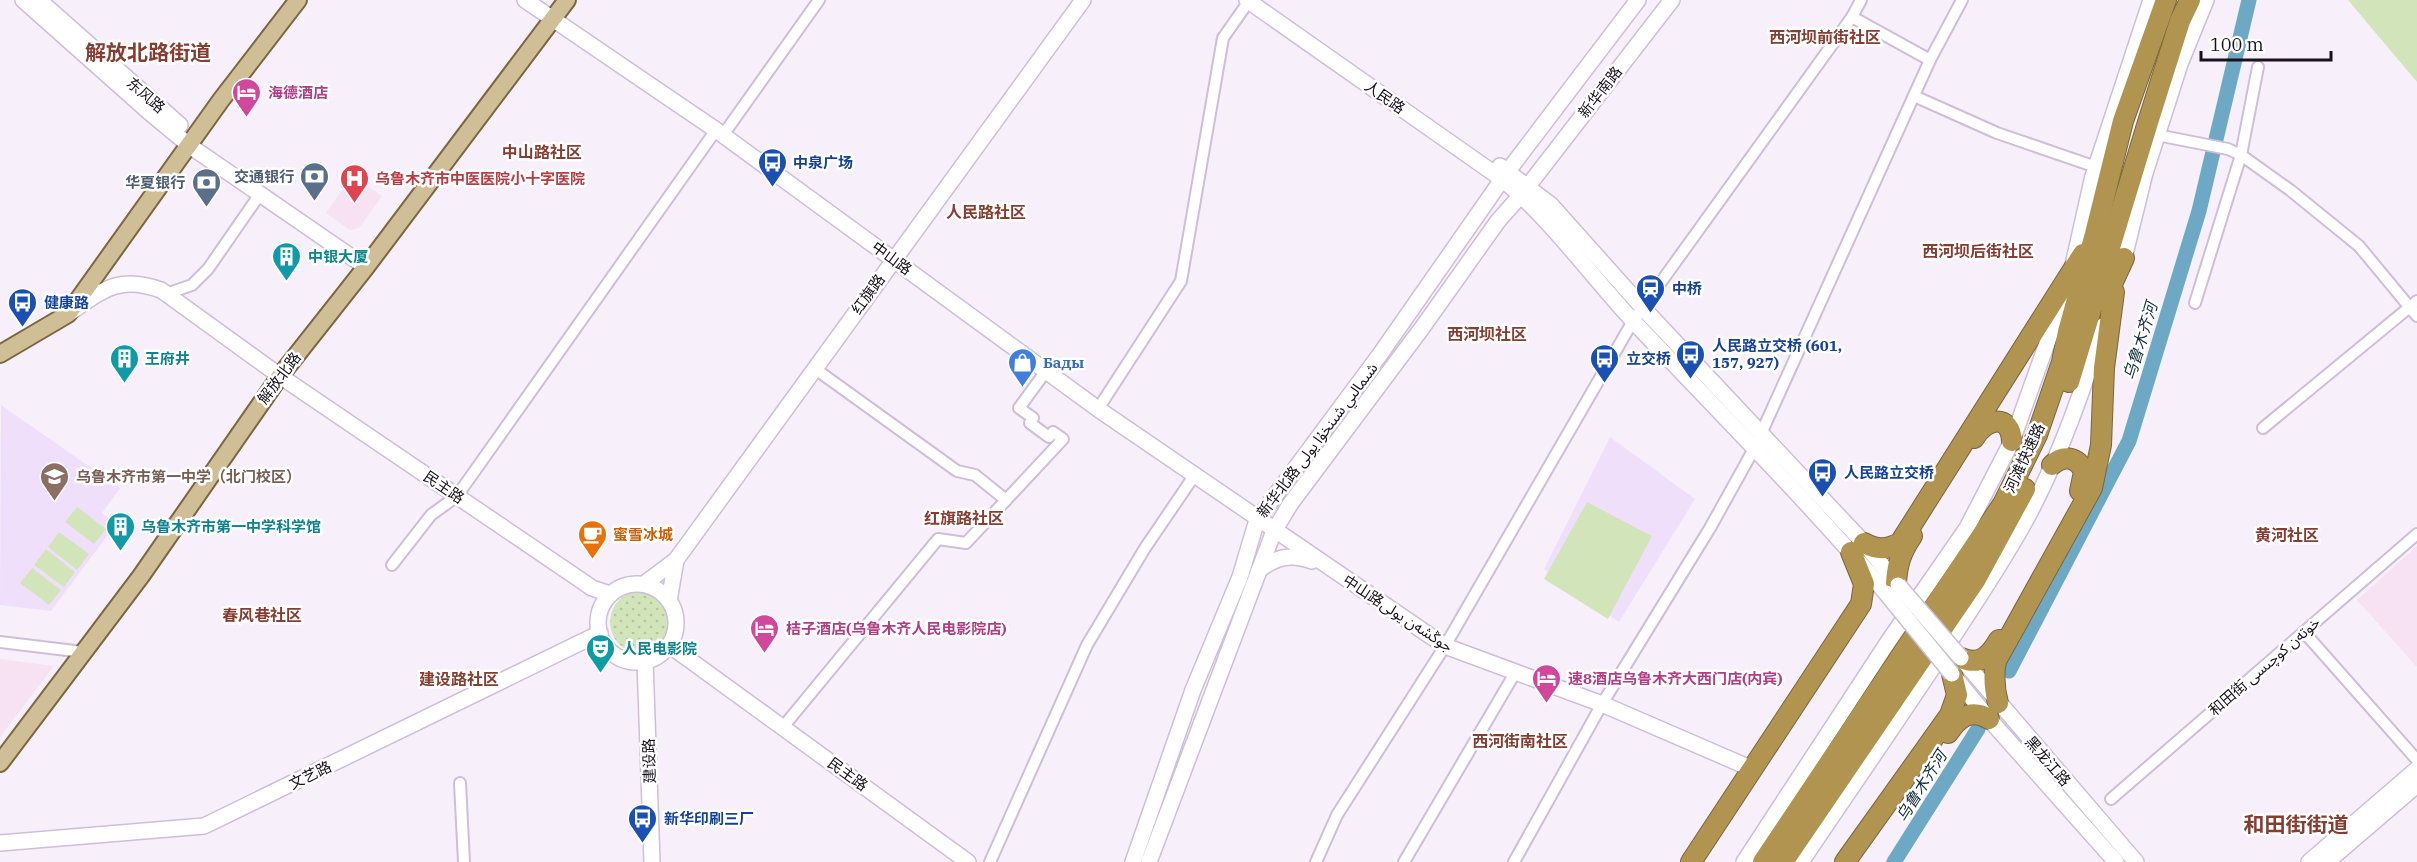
<svg xmlns="http://www.w3.org/2000/svg" width="2417" height="862" font-family="'IBM Plex Serif','Noto Sans Arabic','Noto Sans SC',serif">
<style>
.built{fill:#f0dffb}
.medical{fill:#f6e2f2}
.green{fill:#d2e5ba}
.garden{fill:url(#garden-dots)}
.water{fill:#6da8c5}
.lines{fill:none;stroke-linecap:round;stroke-linejoin:round}
.river{stroke:#6da8c5;stroke-width:15}
.street-casing{stroke:#cebed9;stroke-width:14}
.secondary-casing{stroke:#cebed9;stroke-width:18}
.primary-casing{stroke:#7b663e;stroke-width:20}
.highway-casing{stroke:#7b663e;stroke-width:22}
.street{stroke:#fff;stroke-width:10}
.secondary{stroke:#fff;stroke-width:15}
.primary{stroke:#d0bf96;stroke-width:16}
.highway{stroke:#b09450;stroke-width:20}
.secondary-bridge-casing{stroke:#cebed9;stroke-width:18;stroke-linecap:butt}
.secondary-bridge{stroke:#fff;stroke-width:15}
.labels{text-anchor:middle;dominant-baseline:central;stroke-width:5;stroke-linejoin:round;paint-order:stroke}
.hotel-label{font-size:15px;font-weight:bold;fill:#b23c85;stroke:#fff;text-anchor:start}
.street-label{font-size:15px;fill:#18121c;stroke:#fff}
.transit-label{font-size:15px;font-weight:bold;fill:#164399;stroke:#fff;text-anchor:start}
.service-label{font-size:15px;font-weight:bold;fill:#4e5e75;stroke:#fff;text-anchor:end}
.health-label{font-size:15px;font-weight:bold;fill:#be3a42;stroke:#fff;text-anchor:start}
.culture-label{font-size:15px;font-weight:bold;fill:#0d838f;stroke:#fff;text-anchor:start}
.shop-label{font-size:15px;font-weight:bold;fill:#366cbe;stroke:#fff;text-anchor:start}
.education-label{font-size:15px;font-weight:bold;fill:#785e54;stroke:#fff;text-anchor:start}
.food-label{font-size:15px;font-weight:bold;fill:#c56008;stroke:#fff;text-anchor:start}
.neighbourhood-label{font-size:16px;font-weight:bold;fill:#853e32;stroke:#fff}
.water-label{font-size:16px;font-style:italic;fill:#122e3c;stroke:#fff}
.district-label{font-size:21px;font-weight:bold;fill:#853e32;stroke:#fff}
</style>
<defs>
<pattern id="garden-dots" width="8" height="8" patternUnits="userSpaceOnUse" patternTransform="scale(1.5)"><rect width="8" height="8" fill="#d2e5ba"/><path d="M2 2h.1M6 6h.1" fill="none" stroke="#b4c39f" stroke-width="1.8" stroke-linecap="round"/></pattern>
</defs>
<rect width="100%" height="100%" fill="#f7f0fb"/>
<g class="built">
<polygon points="1,405 120,488 102,513 116,524 51,611 0,605"/>
<polygon points="1610,437 1695,499 1619,622 1544,569"/>
</g>
<g class="medical">
<polygon points="353,175 382,196 359,228 350,230 326,213"/>
<polygon points="2417,546 2417,667 2357,600"/>
<polygon points="0,659 54,666 0,737"/>
</g>
<g class="green">
<polygon points="2348,0 2417,0 2417,82"/>
<polygon points="1587,502 1652,536 1608,619 1544,579"/>
<polygon points="77,507 106,529 94,544 65,522"/>
<polygon points="59,532 89,554 77,570 48,547"/>
<polygon points="46,549 75,572 64,587 34,565"/>
<polygon points="32,568 61,590 49,605 20,583"/>
</g>
<circle class="garden" cx="641" cy="622" r="31"/>
<polygon class="water" points="1920,814 1926,818 1902,862 1886,862 1904,843"/>
<g class="lines">
<g class="river">
<polyline points="2009,671 2129,441 2199,211 2249,0"/>
<polyline points="1894,862 1978,729"/>
</g>
<defs>
<g id="street">
<polyline points="1852,17 1930,60"/>
<polyline points="1914,96 1997,133 2096,167"/>
<polyline points="723,135 819,0"/>
<polyline points="2157,135 2228,149 2241,155 2290,190 2359,246 2417,316"/>
<polyline points="166,294 192,285 208,269 260,194"/>
<polyline points="2195,303 2241,155 2258,67"/>
<polyline points="814,368 957,471 975,475 1006,500"/>
<polyline points="1098,409 1181,281 1223,38 1249,1"/>
<polyline points="2263,428 2417,301"/>
<polyline points="392,565 431,515 457,496 716,130"/>
<polyline points="2304,632 2417,760"/>
<polyline points="0,642 83,652"/>
<polyline points="783,727 938,539 966,543 1063,439 1053,432 1049,437 1030,423 1033,418 1019,408 1046,371"/>
<polyline points="460,783 464,862"/>
<polyline points="2111,799 2417,534"/>
<polyline points="990,862 1087,645 1145,548 1194,476"/>
<polyline points="1316,862 1337,815 1445,646 1633,321 1852,17 1861,0"/>
<polyline points="1404,862 1515,673"/>
<polyline points="1514,862 1602,704 1710,528 1755,447 1930,60 1962,0"/>
</g>
<g id="secondary">
<polyline points="23,0 149,112 190,146 366,267"/>
<polyline points="39,0 180,125"/>
<polyline points="525,0 716,130 1098,409 1445,646 1602,704 1750,768"/>
<path d="M1247,0L1502,179C1553,221 1590,275 1635,323C1719,412 1806,499 1886,593"/>
<polyline points="1500,166 1551,205 1643,308 1864,543 1898,585"/>
<polyline points="2073,265 2093,176 2151,0"/>
<polyline points="2122,266 2145,173 2180,64 2206,0"/>
<path d="M71,312C104,289 120,275 161,290L280,376L579,579L592,588L610,594"/>
<path d="M1259,570C1276,557 1291,553 1312,561"/>
<polyline points="644,584 676,560 1083,0"/>
<circle cx="637" cy="623" r="39"/>
<polyline points="669,601 676,560"/>
<polyline points="669,645 968,862"/>
<polyline points="1961,658 2136,862"/>
<polyline points="645,661 652,862"/>
<polyline points="1952,674 1989,719 2116,862"/>
<polyline points="0,843 204,826 600,633"/>
<polyline points="1133,862 1193,690 1240,577 1257,520 1381,353 1508,171 1638,0"/>
<polyline points="1149,862 1274,531 1291,503 1422,328 1498,221 1521,195 1672,0"/>
<polyline points="1744,862 1888,642 1967,528 2012,441 2066,290"/>
<path d="M1801,862C1851,788 1902,714 1951,640C1978,598 2007,556 2030,512C2061,453 2083,390 2103,326"/>
<polyline points="2309,862 2417,769"/>
<polyline points="2327,862 2417,785"/>
</g>
<g id="primary">
<polyline points="0,354 68,314 221,100 298,0"/>
<polyline points="0,763 141,576 280,376 366,267 567,0"/>
</g>
<g id="highway">
<polyline points="2104,301 2124,258"/>
<polyline points="2069,382 2149,119 2180,21 2190,0"/>
<path d="M1974,438C1986,418 2010,413 2012,441"/>
<path d="M2052,465C2064,454 2078,457 2084,472L2080,491"/>
<path d="M1864,543C1877,550 1886,550 1900,543L2083,254"/>
<path d="M1896,584C1897,564 1901,552 1912,536"/>
<path d="M1961,658C1980,666 1990,656 1999,640"/>
<path d="M1998,703C1994,688 1993,676 1996,661L2092,488L2101,445L2104,368L2114,292"/>
<path d="M1948,733C1959,717 1971,708 1989,719"/>
<polyline points="1691,862 1861,604 1864,584 1851,552"/>
<polyline points="1763,862 2003,504 2037,435 2062,362 2068,332 2095,234 2123,121 2166,0"/>
<polyline points="1783,862 1976,579 2025,489"/>
<polyline points="1845,862 1950,715 1957,695 1952,674"/>
</g>
</defs>
<use href="#street" class="street-casing"/>
<use href="#secondary" class="secondary-casing"/>
<use href="#primary" class="primary-casing"/>
<use href="#highway" class="highway-casing"/>
<use href="#street" class="street"/>
<use href="#secondary" class="secondary"/>
<use href="#primary" class="primary"/>
<use href="#highway" class="highway"/>
<defs>
<g id="secondary-bridge">
<polyline points="1898,585 1961,658"/>
<polyline points="1886,593 1952,674"/>
</g>
</defs>
<use href="#secondary-bridge" class="secondary-bridge-casing"/>
<use href="#secondary-bridge" class="secondary-bridge"/>
</g>
<defs>
<symbol id="hotel-pin" viewBox="-11 -11 22 30"><path d="M0 17L-7.5 6A9.5 9.5 0 1 1 7.5 6Z" fill="#d1479c" stroke="#fff"/><path d="M-6-4.5h1.5V1H6V5H4.5V3h-9V5H-6ZM-4 0a1.8 1.8 0 1 1 3.6 0ZM.5 0V-2.5h3Q6-2.5 6 0Z" fill="#fff"/></symbol>
<symbol id="bus-pin" viewBox="-11 -11 22 30"><path d="M0 17L-7.5 6A9.5 9.5 0 1 1 7.5 6Z" fill="#1a4fb4" stroke="#fff"/><path d="M-5-6H5V4H4V6H2V4H-2V6H-4V4H-5ZM-3.5-4V0h7V-4ZM-3.5 1.2v1.5H-2V1.2ZM2 1.2v1.5H3.5V1.2Z" fill="#fff"/></symbol>
<symbol id="bank-pin" viewBox="-11 -11 22 30"><path d="M0 17L-7.5 6A9.5 9.5 0 1 1 7.5 6Z" fill="#5c6f8a" stroke="#fff"/><path d="M-6-4H6V4H-6ZM0-2.3a2.3 2.3 0 1 0 0 4.6a2.3 2.3 0 1 0 0-4.6Z" fill="#fff"/></symbol>
<symbol id="hospital-pin" viewBox="-11 -11 22 30"><path d="M0 17L-7.5 6A9.5 9.5 0 1 1 7.5 6Z" fill="#e0444e" stroke="#fff"/><path d="M-5-5h3v3.5h4V-5h3V5h-3V1.5h-4V5h-3Z" fill="#fff"/></symbol>
<symbol id="building-pin" viewBox="-11 -11 22 30"><path d="M0 17L-7.5 6A9.5 9.5 0 1 1 7.5 6Z" fill="#0f9aa8" stroke="#fff"/><path d="M-4-6H4V6H1V3H-1V6H-4ZM-2.5-4.3h1.7v1.8h-1.7ZM.8-4.3h1.7v1.8H.8ZM-2.5-1h1.7V.8h-1.7ZM.8-1h1.7V.8H.8Z" fill="#fff"/></symbol>
<symbol id="station-pin" viewBox="-11 -11 22 30"><path d="M0 17L-7.5 6A9.5 9.5 0 1 1 7.5 6Z" fill="#1a4fb4" stroke="#fff"/><path d="M-3-6H3Q5-6 5-4V2Q5 4 3 4L4.5 6H3L1.5 4h-3L-3 6H-4.5L-3 4Q-5 4-5 2V-4Q-5-6-3-6ZM-3.5-4v3h7v-3ZM-3.5 1v1.5H-2V1ZM2 1v1.5H3.5V1Z" fill="#fff"/></symbol>
<symbol id="shop-pin" viewBox="-11 -11 22 30"><path d="M0 17L-7.5 6A9.5 9.5 0 1 1 7.5 6Z" fill="#3f7fe0" stroke="#fff"/><path d="M-5-2.5h2.3a2.7 3.5 0 0 1 5.4 0H5L5.5 6h-11ZM-1.5-2.5h3a1.5 2.3 0 0 0-3 0Z" fill="#fff"/></symbol>
<symbol id="school-pin" viewBox="-11 -11 22 30"><path d="M0 17L-7.5 6A9.5 9.5 0 1 1 7.5 6Z" fill="#8d6e63" stroke="#fff"/><path d="M0-5L7-2L0 1L-7-2ZM-4 1L0 2.5L4 1V4Q0 6-4 4Z" fill="#fff"/></symbol>
<symbol id="cafe-pin" viewBox="-11 -11 22 30"><path d="M0 17L-7.5 6A9.5 9.5 0 1 1 7.5 6Z" fill="#e8710a" stroke="#fff"/><path d="M-5.5-4.5H6V0H3Q3 3.5 0 3.5H-2.5Q-5.5 3.5-5.5 0ZM3-3.2v2h1.7v-2ZM-6 4.5H4V6H-6Z" fill="#fff"/></symbol>
<symbol id="theatre-pin" viewBox="-11 -11 22 30"><path d="M0 17L-7.5 6A9.5 9.5 0 1 1 7.5 6Z" fill="#0f9aa8" stroke="#fff"/><path d="M-5-5.5Q0-4 5-5.5V0Q5 5 0 6Q-5 5-5 0ZM-3.3-2.5H-1v1.5H-3.3ZM1-2.5H3.3v1.5H1ZM-2.8 1Q0 5.5 2.8 1Z" fill="#fff"/></symbol>
</defs>
<g fill-rule="evenodd">
<use href="#hotel-pin" x="230" y="76" width="33" height="45"/>
<use href="#bus-pin" x="756" y="146" width="33" height="45"/>
<use href="#bank-pin" x="298" y="160" width="33" height="45"/>
<use href="#hospital-pin" x="338" y="162" width="33" height="45"/>
<use href="#bank-pin" x="190" y="166" width="33" height="45"/>
<use href="#building-pin" x="270" y="240" width="33" height="45"/>
<use href="#station-pin" x="1634" y="272" width="33" height="45"/>
<use href="#bus-pin" x="6" y="286" width="33" height="45"/>
<use href="#bus-pin" x="1674" y="338" width="33" height="45"/>
<use href="#building-pin" x="108" y="342" width="33" height="45"/>
<use href="#bus-pin" x="1588" y="342" width="33" height="45"/>
<use href="#shop-pin" x="1006" y="346" width="33" height="45"/>
<use href="#bus-pin" x="1806" y="456" width="33" height="45"/>
<use href="#school-pin" x="38" y="460" width="33" height="45"/>
<use href="#building-pin" x="104" y="510" width="33" height="45"/>
<use href="#cafe-pin" x="576" y="518" width="33" height="45"/>
<use href="#hotel-pin" x="748" y="612" width="33" height="45"/>
<use href="#theatre-pin" x="584" y="632" width="33" height="45"/>
<use href="#hotel-pin" x="1530" y="662" width="33" height="45"/>
<use href="#bus-pin" x="626" y="802" width="33" height="45"/>
</g>
<g class="labels">
<g class="hotel-label">
<text x="268" y="92">海德酒店</text>
<text x="786" y="628">桔子酒店(乌鲁木齐人民电影院店)</text>
<text x="1568" y="678">速8酒店乌鲁木齐大西门店(内宾)</text>
</g>
<g class="street-label">
<text transform="translate(1600 92) rotate(-52)">新华南路</text>
<text transform="translate(146 95) rotate(41)">东风路</text>
<text transform="translate(1385 97) rotate(35)">人民路</text>
<text transform="translate(892 258) rotate(36)">中山路</text>
<text transform="translate(868 294) rotate(-54)">红旗路</text>
<text transform="translate(279 378) rotate(-53)">解放北路</text>
<text transform="translate(1317 440) rotate(-53)">新华北路 شىمالىي شىنخۇا يولى</text>
<text transform="translate(2024 458) rotate(-65)">河滩快速路</text>
<text transform="translate(444 487) rotate(34)">民主路</text>
<text transform="translate(1398 613) rotate(33)">中山路جوڭشەن يولى</text>
<text transform="translate(2264 666) rotate(-41)">和田街 خوتەن كوچىسى</text>
<text transform="translate(649 761) rotate(-92)">建设路</text>
<text transform="translate(2048 761) rotate(49)">黑龙江路</text>
<text transform="translate(848 774) rotate(36)">民主路</text>
<text transform="translate(310 775) rotate(-26)">文艺路</text>
</g>
<g class="transit-label">
<text x="793" y="162">中泉广场</text>
<text x="1672" y="288">中桥</text>
<text x="44" y="302">健康路</text>
<text x="1712" y="345">人民路立交桥 (601,<tspan x="1712" dy="17">157, 927)</tspan></text>
<text x="1626" y="358">立交桥</text>
<text x="1844" y="472">人民路立交桥</text>
<text x="664" y="818">新华印刷三厂</text>
</g>
<g class="service-label">
<text x="294" y="176">交通银行</text>
<text x="185" y="182">华夏银行</text>
</g>
<g class="health-label">
<text x="375" y="178">乌鲁木齐市中医医院小十字医院</text>
</g>
<g class="culture-label">
<text x="308" y="256">中银大厦</text>
<text x="145" y="358">王府井</text>
<text x="141" y="526">乌鲁木齐市第一中学科学馆</text>
<text x="622" y="648">人民电影院</text>
</g>
<g class="shop-label">
<text x="1043" y="362">Бады</text>
</g>
<g class="education-label">
<text x="76" y="476">乌鲁木齐市第一中学（北门校区）</text>
</g>
<g class="food-label">
<text x="613" y="534">蜜雪冰城</text>
</g>
<g class="neighbourhood-label">
<text x="1825" y="37">西河坝前街社区</text>
<text x="542" y="152">中山路社区</text>
<text x="986" y="212">人民路社区</text>
<text x="1978" y="251">西河坝后街社区</text>
<text x="1487" y="334">西河坝社区</text>
<text x="964" y="518">红旗路社区</text>
<text x="2287" y="535">黄河社区</text>
<text x="262" y="615">春风巷社区</text>
<text x="459" y="679">建设路社区</text>
<text x="1520" y="741">西河街南社区</text>
</g>
<g class="water-label">
<text transform="translate(2140 341) rotate(-73)">乌鲁木齐河</text>
<text transform="translate(1921 786) rotate(-58)">乌鲁木齐河</text>
</g>
<g class="district-label">
<text x="148" y="52">解放北路街道</text>
<text x="2296" y="824">和田街街道</text>
</g>
</g>
<path d="M2201 51v9h130v-9" fill="none" stroke="#18121c" stroke-width="3"/>
<text x="2210" y="51" font-size="18" fill="#18121c" stroke="#ffffff" stroke-width="4.5" paint-order="stroke">100 m</text>
</svg>
